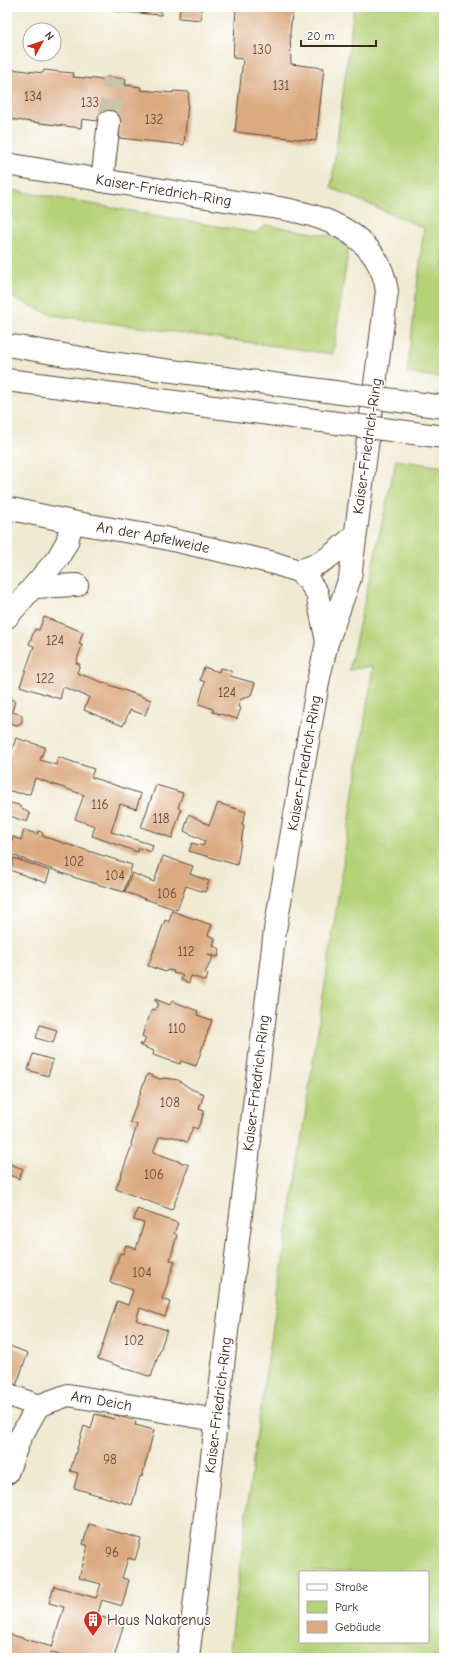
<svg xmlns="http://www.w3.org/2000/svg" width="451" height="1665" font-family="'Comic Neue',sans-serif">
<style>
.green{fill:#b5d278;stroke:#787e4b;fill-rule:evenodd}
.building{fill:#dbaa81}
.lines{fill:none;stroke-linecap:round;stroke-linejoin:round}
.minor-tunnel{stroke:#cbc4ad;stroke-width:22;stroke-dasharray:22 11;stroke-linecap:butt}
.minor-casing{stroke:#564739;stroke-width:24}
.highway-casing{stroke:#564739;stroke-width:24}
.minor{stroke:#fff;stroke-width:22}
.highway{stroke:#fff;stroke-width:22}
.major-bridge-casing{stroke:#564739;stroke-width:24;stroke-linecap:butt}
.major-bridge{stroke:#fff;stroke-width:22}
.labels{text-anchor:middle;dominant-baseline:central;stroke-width:3.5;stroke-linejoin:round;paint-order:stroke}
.number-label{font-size:13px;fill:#634a37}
.street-label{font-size:15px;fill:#3b2a1e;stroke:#fff}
.poi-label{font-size:15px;fill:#3b2a1e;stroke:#fff;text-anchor:start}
</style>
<rect width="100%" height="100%" fill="#fff"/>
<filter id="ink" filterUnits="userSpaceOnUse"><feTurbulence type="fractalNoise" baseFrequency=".025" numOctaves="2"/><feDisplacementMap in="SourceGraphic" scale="8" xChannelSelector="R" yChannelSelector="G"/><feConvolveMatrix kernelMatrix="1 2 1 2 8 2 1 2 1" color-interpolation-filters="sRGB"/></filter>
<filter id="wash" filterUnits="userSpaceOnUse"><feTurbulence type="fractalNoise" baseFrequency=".012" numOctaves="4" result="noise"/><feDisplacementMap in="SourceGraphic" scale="16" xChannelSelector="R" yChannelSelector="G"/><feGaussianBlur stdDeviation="0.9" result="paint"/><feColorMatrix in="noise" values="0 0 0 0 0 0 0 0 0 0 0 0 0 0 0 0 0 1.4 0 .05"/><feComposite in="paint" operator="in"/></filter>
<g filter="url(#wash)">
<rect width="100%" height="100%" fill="#efead1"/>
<g class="green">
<polygon points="354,7 444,7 444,378 407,373 424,228 331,188"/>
<polygon points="7,189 256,233 266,225 326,235 349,245 333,354 52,315 7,295"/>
<path d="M396,460L444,467V1658H229L255,1445L373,666L349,670ZM300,1572H428V1642H300Z"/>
</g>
<g id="blocks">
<g class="building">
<polygon points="115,7 161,7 161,15 114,11"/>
<polygon points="180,7 202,7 201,20 179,18"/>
<polygon points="236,7 293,7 290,32 291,64 324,68 316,141 235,132 243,59 233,58"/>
<polygon points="7,66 11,66 11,69 43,73 44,70 62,72 74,73 73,77 106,80 106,77 126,79 125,85 141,87 140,90 173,93 173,91 189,92 184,145 119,138 120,124 82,119 81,128 7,119"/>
<polygon points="44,617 83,632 79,644 82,645 76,663 80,664 77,673 151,700 145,715 130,710 123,726 84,710 89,697 63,687 60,699 20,686 34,646 29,644 35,629 39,630"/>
<polygon points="204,667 219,672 220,668 226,669 232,672 230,676 255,683 251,695 240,700 238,707 241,708 237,719 217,713 213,712 213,709 199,704 205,682 200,680"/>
<polygon points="7,697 15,701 12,712 19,714 22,716 22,722 19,724 16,725 8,722 7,726"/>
<polygon points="16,738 45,747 40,760 56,765 58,757 94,769 91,777 141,794 136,809 120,804 111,832 153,845 151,852 139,848 138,852 92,836 95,826 75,819 84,795 35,778 30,794 18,793 7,790 7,765"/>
<polygon points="156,785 183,793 178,808 181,810 172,838 141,827"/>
<polygon points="7,802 18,805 30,814 27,822 7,815"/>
<polygon points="218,803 246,812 242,824 244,825 237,865 189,851 192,843 203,846 205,841 184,831 189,814 209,825"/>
<polygon points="24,830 37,834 38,831 41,832 43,833 42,836 132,865 124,892 73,877 7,853 13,837 21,840"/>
<polygon points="163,856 193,866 190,874 209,881 205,892 186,886 177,910 125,892 132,873 154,882"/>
<polygon points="14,858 50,871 46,883 10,870"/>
<polygon points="172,911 212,925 208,935 215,938 213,946 220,949 218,957 208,954 208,955 213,957 205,973 208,974 206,981 191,976 189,983 181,980 183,975 173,973 174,971 167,970 166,972 148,966 165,920 169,922"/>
<polygon points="155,999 170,1005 172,1001 198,1011 197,1015 212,1020 196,1066 181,1061 180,1064 153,1055 154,1051 139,1045 139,1044 143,1045 146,1038 142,1036 152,1009 156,1010 158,1002 155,1001"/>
<polygon points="40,1025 57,1030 53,1043 36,1038"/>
<polygon points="33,1054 53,1060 48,1076 28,1070"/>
<polygon points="147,1074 160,1079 166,1078 178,1080 191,1089 204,1094 199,1109 204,1111 201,1121 197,1129 193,1127 187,1142 174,1137 159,1137 153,1152 189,1165 172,1210 116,1189 132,1145 131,1144 137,1125 130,1122"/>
<polygon points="7,1163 23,1169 19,1179 7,1174"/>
<polygon points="137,1209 178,1223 174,1233 177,1235 170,1260 175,1261 162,1299 170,1302 165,1317 140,1308 136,1320 167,1330 151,1377 98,1359 117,1301 128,1305 133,1290 110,1282 120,1253 123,1254 126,1245 136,1249 144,1223 134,1220"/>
<polygon points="7,1345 28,1353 16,1386 8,1383 7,1386"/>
<polygon points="95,1414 114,1419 115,1415 136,1421 135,1425 154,1430 142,1477 140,1476 132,1505 74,1488 78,1473 70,1471 84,1426 91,1429"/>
<polygon points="89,1524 141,1539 135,1560 128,1558 122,1578 129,1580 122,1606 102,1600 97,1616 124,1623 114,1658 66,1658 51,1652 49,1658 14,1658 7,1656 9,1634 52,1647 64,1607 49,1603 54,1586 96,1598 101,1584 79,1578 88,1546 83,1544"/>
</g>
</g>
</g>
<g filter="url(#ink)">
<use href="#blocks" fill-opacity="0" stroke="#564739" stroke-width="1"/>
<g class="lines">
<polyline class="minor-tunnel" points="109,122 114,78"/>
<defs>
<g id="minor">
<path id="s1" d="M7,164C81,177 156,189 231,201C267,207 309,209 342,228C367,242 383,262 387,291L350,578L327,643L319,677L275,930L188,1658"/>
<polyline points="102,181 109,122"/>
<path id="s2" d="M7,508L72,522L164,538L274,563L298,571L308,580L317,593L327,642"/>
<path d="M298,571C324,564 335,553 355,535"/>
<polyline points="34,587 77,585"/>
<polyline points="7,617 58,558 67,542 72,522"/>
<polyline points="7,1394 38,1406"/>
<path id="s3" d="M7,1473L20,1438L38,1406L68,1395L216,1420"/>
</g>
<g id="highway">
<polyline points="7,345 110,363 327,391"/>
<polyline points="7,380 322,421"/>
</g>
</defs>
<use href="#minor" class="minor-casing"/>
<use href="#highway" class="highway-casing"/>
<use href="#minor" class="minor"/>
<use href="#highway" class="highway"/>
<defs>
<g id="major-bridge">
<polyline points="327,391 444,407"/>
<polyline points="322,421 444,437"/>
</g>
</defs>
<use href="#major-bridge" class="major-bridge-casing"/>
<use href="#major-bridge" class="major-bridge"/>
</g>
</g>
<defs>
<symbol id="building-pin" viewBox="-11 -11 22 30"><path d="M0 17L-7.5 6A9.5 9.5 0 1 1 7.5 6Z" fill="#c8321e" stroke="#fff"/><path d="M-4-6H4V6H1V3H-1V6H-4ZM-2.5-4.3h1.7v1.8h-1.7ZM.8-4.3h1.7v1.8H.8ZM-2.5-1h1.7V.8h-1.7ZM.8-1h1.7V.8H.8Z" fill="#fff"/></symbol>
</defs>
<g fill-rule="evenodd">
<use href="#building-pin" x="82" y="1609" width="22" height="30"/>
</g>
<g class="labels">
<g class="number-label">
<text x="262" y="49">130</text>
<text x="281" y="85">131</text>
<text x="33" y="96">134</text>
<text x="90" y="102">133</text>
<text x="154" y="119">132</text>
<text x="55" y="640">124</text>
<text x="45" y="678">122</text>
<text x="227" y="692">124</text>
<text x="100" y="804">116</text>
<text x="161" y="818">118</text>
<text x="74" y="861">102</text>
<text x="115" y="875">104</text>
<text x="167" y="893">106</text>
<text x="186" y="951">112</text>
<text x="177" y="1028">110</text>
<text x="170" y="1102">108</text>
<text x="154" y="1174">106</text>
<text x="142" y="1272">104</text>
<text x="134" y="1340">102</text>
<text x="110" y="1459">98</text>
<text x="112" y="1552">96</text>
</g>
<g class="street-label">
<text stroke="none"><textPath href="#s1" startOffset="159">Kaiser-Friedrich-Ring</textPath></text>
<text transform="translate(367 446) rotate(-82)">Kaiser-Friedrich-Ring</text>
<text stroke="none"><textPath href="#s2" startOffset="149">An der Apfelweide</textPath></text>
<text transform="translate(304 763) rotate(-80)">Kaiser-Friedrich-Ring</text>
<text transform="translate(256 1083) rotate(-83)">Kaiser-Friedrich-Ring</text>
<text stroke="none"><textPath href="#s3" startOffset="140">Am Deich</textPath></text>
<text transform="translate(218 1405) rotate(-83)">Kaiser-Friedrich-Ring</text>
</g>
<g class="poi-label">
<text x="107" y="1620">Haus Nakatenus</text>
</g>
</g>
<rect width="451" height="1665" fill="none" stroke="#fff" stroke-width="24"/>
<rect x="299" y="1571" width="130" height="72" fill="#ffffff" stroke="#b1aaa5"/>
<rect x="307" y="1584" width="20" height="6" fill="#ffffff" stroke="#b1aaa5"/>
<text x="335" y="1591" font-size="12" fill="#3b2a1e">Straße</text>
<rect x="307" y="1601" width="20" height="12" fill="#b5d278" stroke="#b1aaa5"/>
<text x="335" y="1611" font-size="12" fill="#3b2a1e">Park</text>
<rect x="307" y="1621" width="20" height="12" fill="#dbaa81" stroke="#b1aaa5"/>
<text x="335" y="1631" font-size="12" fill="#3b2a1e">Gebäude</text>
<g transform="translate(42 42) rotate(50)"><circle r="19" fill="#ffffff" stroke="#b1aaa5"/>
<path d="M0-3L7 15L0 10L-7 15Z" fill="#c8321e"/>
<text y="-6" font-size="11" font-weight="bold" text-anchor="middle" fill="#3b2a1e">N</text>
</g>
<path d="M301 40v6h75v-6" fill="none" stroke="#3b2a1e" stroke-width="2"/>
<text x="307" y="40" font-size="12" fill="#3b2a1e" stroke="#ffffff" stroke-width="3" paint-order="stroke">20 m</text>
</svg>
